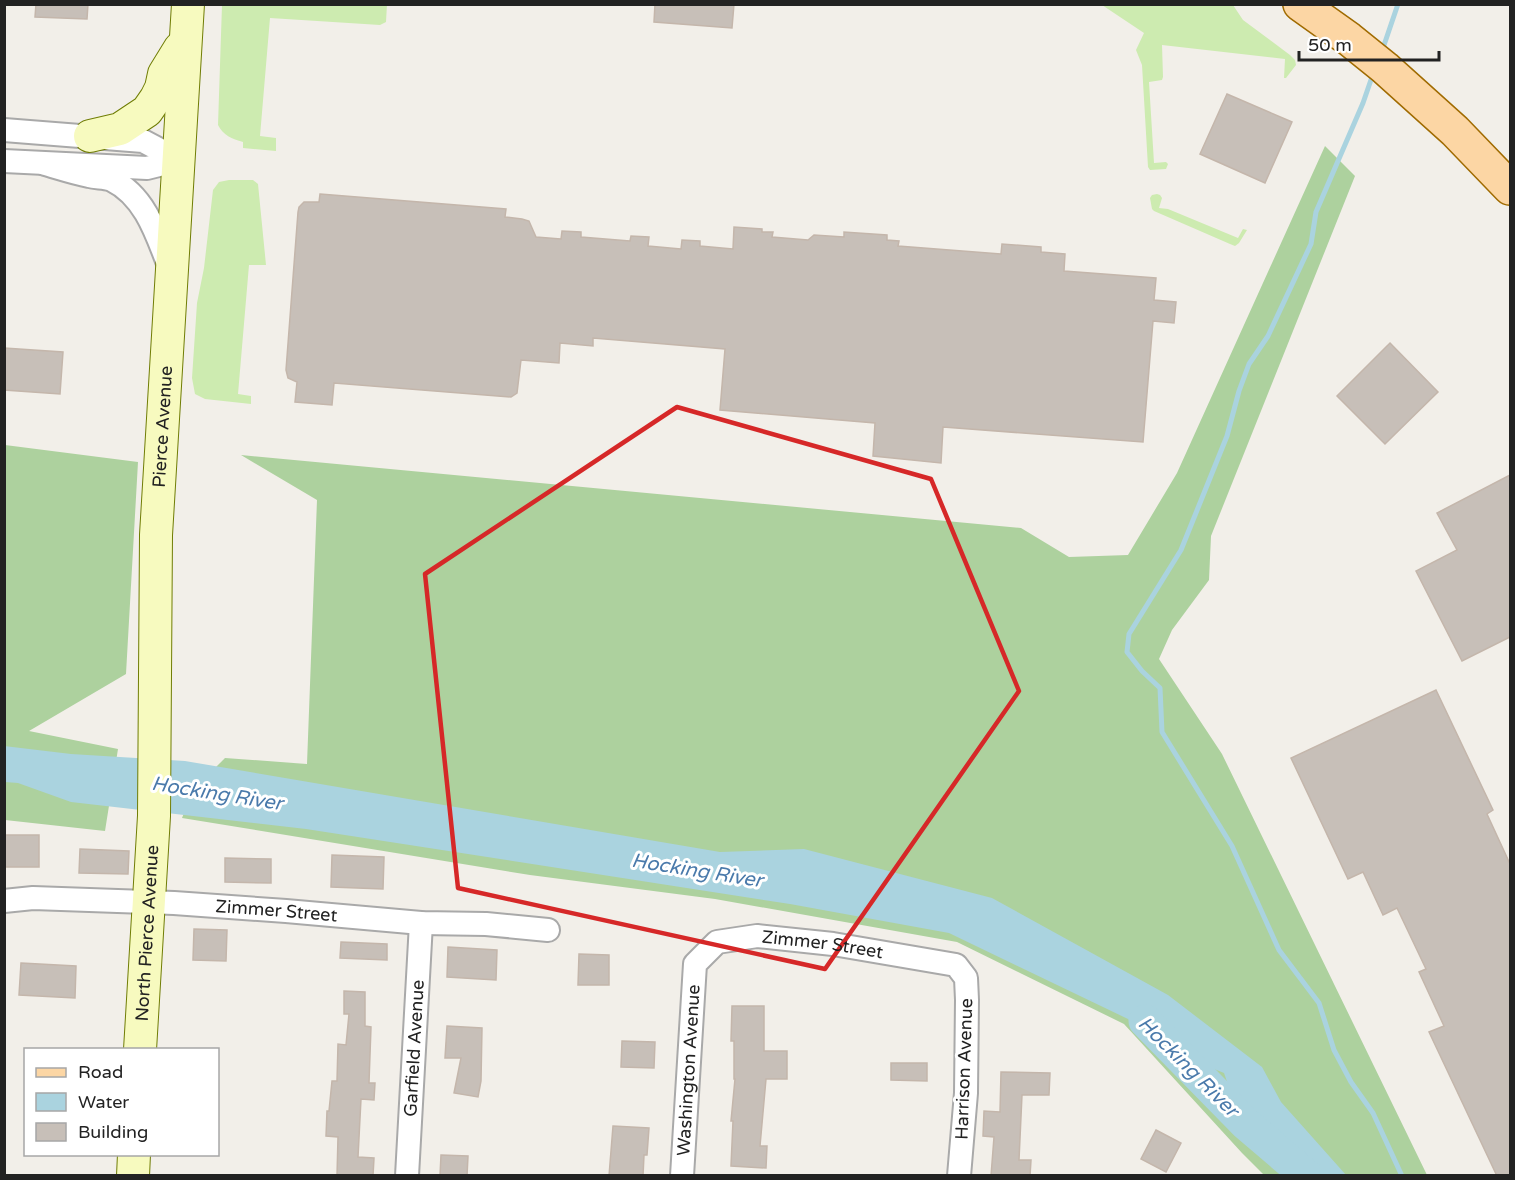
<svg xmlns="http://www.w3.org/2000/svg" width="1515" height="1180" font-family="'Varela Round',sans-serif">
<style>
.grass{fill:#cdebb0}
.forest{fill:#add19e}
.water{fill:#aad3df}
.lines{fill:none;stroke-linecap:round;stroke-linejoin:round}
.stream{stroke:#aad3df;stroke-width:5}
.river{stroke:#aad3df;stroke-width:33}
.building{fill:#c7bfb8;stroke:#c4b6ab;stroke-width:1.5}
.street-casing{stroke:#a9a9a9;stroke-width:26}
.secondary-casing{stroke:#707d05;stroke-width:34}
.primary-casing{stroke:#a06b00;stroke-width:36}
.street{stroke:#fff;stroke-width:22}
.secondary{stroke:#f7fabf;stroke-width:32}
.primary{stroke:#fcd6a4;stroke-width:33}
.marked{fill:none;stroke:#d62828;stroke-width:4.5;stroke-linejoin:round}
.labels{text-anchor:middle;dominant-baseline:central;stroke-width:6;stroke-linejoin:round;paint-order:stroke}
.street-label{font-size:18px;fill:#222;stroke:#fff}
.water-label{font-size:20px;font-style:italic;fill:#4a7aab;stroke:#fff}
</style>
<rect width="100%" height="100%" fill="#f2efe9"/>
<g class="grass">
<path d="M222,5L387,4L386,22L380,25L270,18L260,136L276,138V151L243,148V142C232,139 223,135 218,125Z"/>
<polygon points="1102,5 1233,5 1243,20 1290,55 1295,60 1296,65 1286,78 1284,78 1285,59 1162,45 1163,77 1162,80 1149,82 1154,163 1166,162 1168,164 1166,169 1150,170 1148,167 1142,65 1136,50 1144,33"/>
<polygon points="229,180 253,180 258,184 266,265 249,265 238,394 251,396 251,404 205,399 195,394 192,378 197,303 204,268 213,190 219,182"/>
<polygon points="1157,194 1160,195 1162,198 1159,208 1168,209 1238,238 1243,229 1247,230 1239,243 1235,246 1230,244 1154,211 1152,209 1150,198 1152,195"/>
</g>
<g class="forest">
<polygon points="1325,146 1355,176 1211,536 1209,580 1172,630 1159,659 1222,754 1427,1175 1264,1175 1242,1153 1124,1024 957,942 715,899 530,875 182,818 193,790 225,758 307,764 317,500 241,455 1021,528 1069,557 1128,555 1177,473"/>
<polygon points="5,445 138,462 126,674 29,731 118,749 105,831 5,820"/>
</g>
<polygon class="water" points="4,746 71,754 185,761 720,852 804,849 992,898 1168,995 1262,1067 1281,1102 1346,1175 1282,1175 1260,1151 1252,1117 1232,1096 1224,1073 1151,1043 1128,1019 949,933 790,904 306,829 71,802 18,783 5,782"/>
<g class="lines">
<g class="stream">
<polyline points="1382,51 1398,4"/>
<polyline points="1373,74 1363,103 1316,212 1311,244 1268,336 1249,364 1239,391 1227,436 1181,550 1129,634 1127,652 1142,671 1160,688 1162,732 1232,846 1279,950 1319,1003 1334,1050 1351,1082 1373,1113 1402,1176"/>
</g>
<polyline class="river" points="1145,1021 1246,1124 1307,1176"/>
</g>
<g class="building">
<polygon points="36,4 88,4 87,19 35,17"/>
<polygon points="655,4 734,4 732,28 654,22"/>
<polygon points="1227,94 1292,122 1265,183 1200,154"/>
<polygon points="320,194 506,209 505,217 522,219 529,221 536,237 561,239 562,231 581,232 581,237 630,241 631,236 649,237 648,246 681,249 682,240 700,241 700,246 733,249 734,227 762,229 762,232 773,232 772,237 808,240 814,235 844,237 844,232 887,235 887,240 899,241 898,246 1001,254 1002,244 1041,247 1041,252 1065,254 1064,271 1156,278 1154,300 1176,302 1174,323 1153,321 1143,442 943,427 941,463 873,456 875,423 720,410 725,349 593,338 593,346 560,343 559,363 521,360 517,393 511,397 334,383 332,405 295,402 297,382 288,378 286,370 298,212 299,207 304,202 319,202"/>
<polygon points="1390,343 1438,392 1385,444 1337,396"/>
<polygon points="4,348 63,352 60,394 4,390"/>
<polygon points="1510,475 1510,637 1462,661 1416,571 1457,550 1437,513"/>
<polygon points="1436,690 1493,810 1487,814 1510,864 1510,1176 1497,1176 1429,1032 1444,1026 1419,972 1426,969 1397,908 1383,915 1363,872 1348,879 1291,758"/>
<rect x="4" y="835" width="35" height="32"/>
<polygon points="80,849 129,851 128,874 79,873"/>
<polygon points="332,855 384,857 383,889 331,887"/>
<polygon points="225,858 271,859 271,883 225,882"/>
<polygon points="194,929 227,930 226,961 193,960"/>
<polygon points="341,942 387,944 387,960 340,958"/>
<polygon points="448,947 497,950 496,980 447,977"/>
<polygon points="579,954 609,955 609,985 578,985"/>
<polygon points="21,963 76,966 75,998 19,995"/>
<polygon points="344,991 365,992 365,1026 371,1027 369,1083 375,1083 374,1100 361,1099 358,1157 374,1158 373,1176 337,1176 338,1137 326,1136 327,1111 329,1111 332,1081 337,1081 338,1044 346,1045 349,1014 344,1014"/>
<polygon points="732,1006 764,1006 764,1051 787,1051 787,1079 766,1079 760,1146 767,1146 766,1168 731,1166 733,1121 731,1121 735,1079 734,1079 734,1041 731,1041"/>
<polygon points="447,1026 482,1028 481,1081 478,1097 454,1093 461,1058 445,1058"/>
<polygon points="622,1041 655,1042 654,1068 621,1067"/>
<polygon points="891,1063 927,1063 927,1081 891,1080"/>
<polygon points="1001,1072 1050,1073 1049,1095 1022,1095 1019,1160 1031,1160 1030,1176 991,1176 994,1137 983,1136 984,1111 1000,1112"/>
<polygon points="613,1126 649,1128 647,1155 644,1155 643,1176 609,1176"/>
<polygon points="1156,1130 1181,1143 1166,1172 1141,1159"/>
<polygon points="441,1155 468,1156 467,1176 440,1176"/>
</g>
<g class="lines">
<defs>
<g id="street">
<polyline points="4,130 143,141 179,160"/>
<polyline points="4,161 147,168 179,160"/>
<path d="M45,164C59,168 74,173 89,176C97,178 105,177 112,180C145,196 157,235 169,266"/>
<path id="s1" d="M4,901L33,898L174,903L286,911L421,923L486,924L548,930"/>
<path id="s2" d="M407,1176L421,923"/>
<path id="s3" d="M682,1176L695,964L717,942L757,936L833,944L956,965L966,978L967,1000L966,1093L959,1176"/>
</g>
<g id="secondary">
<polyline points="90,136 120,129 147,111 156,98 161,88 164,74 180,48"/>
<path id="s4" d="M140,1050L154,816L156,535L188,4"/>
<polyline points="133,1176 134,1154"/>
</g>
<polyline id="primary" points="1300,4 1349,39 1385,68 1455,131 1510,188"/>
</defs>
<use href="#street" class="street-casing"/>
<use href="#secondary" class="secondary-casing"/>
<use href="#primary" class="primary-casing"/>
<use href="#street" class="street"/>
<use href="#secondary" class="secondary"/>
<use href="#primary" class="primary"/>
</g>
<path class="marked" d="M677,407L931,479L1019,691L825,969L458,888L425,574Z"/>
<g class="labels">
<g class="street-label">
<text stroke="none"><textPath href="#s4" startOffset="624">Pierce Avenue</textPath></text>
<text stroke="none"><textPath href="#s1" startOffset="273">Zimmer Street</textPath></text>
<text stroke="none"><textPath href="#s4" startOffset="117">North Pierce Avenue</textPath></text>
<text stroke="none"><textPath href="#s3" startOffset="350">Zimmer Street</textPath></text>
<text stroke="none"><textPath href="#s2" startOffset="128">Garfield Avenue</textPath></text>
<text transform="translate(964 1069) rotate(-88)">Harrison Avenue</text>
<text stroke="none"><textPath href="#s3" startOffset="106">Washington Avenue</textPath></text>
</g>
<g class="water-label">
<text transform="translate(217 794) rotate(9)">Hocking River</text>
<text transform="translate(697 871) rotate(9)">Hocking River</text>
<text transform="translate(1188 1067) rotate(45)">Hocking River</text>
</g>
</g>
<rect width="1515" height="1180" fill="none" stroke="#222222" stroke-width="12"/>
<rect x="24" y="1048" width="195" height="108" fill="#ffffff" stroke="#a7a7a7" stroke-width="1.5"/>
<rect x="36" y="1068" width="30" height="9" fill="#fcd6a4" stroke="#a7a7a7" stroke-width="1.5"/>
<text x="78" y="1078" font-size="18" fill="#222222">Road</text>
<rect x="36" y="1093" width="30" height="18" fill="#aad3df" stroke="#a7a7a7" stroke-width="1.5"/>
<text x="78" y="1108" font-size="18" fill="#222222">Water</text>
<rect x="36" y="1123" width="30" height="18" fill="#c7bfb8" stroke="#a7a7a7" stroke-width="1.5"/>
<text x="78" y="1138" font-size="18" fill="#222222">Building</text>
<path d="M1299 51v9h140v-9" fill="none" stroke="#222222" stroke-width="3"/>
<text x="1308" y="51" font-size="18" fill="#222222" stroke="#ffffff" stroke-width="4.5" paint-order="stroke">50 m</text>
</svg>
